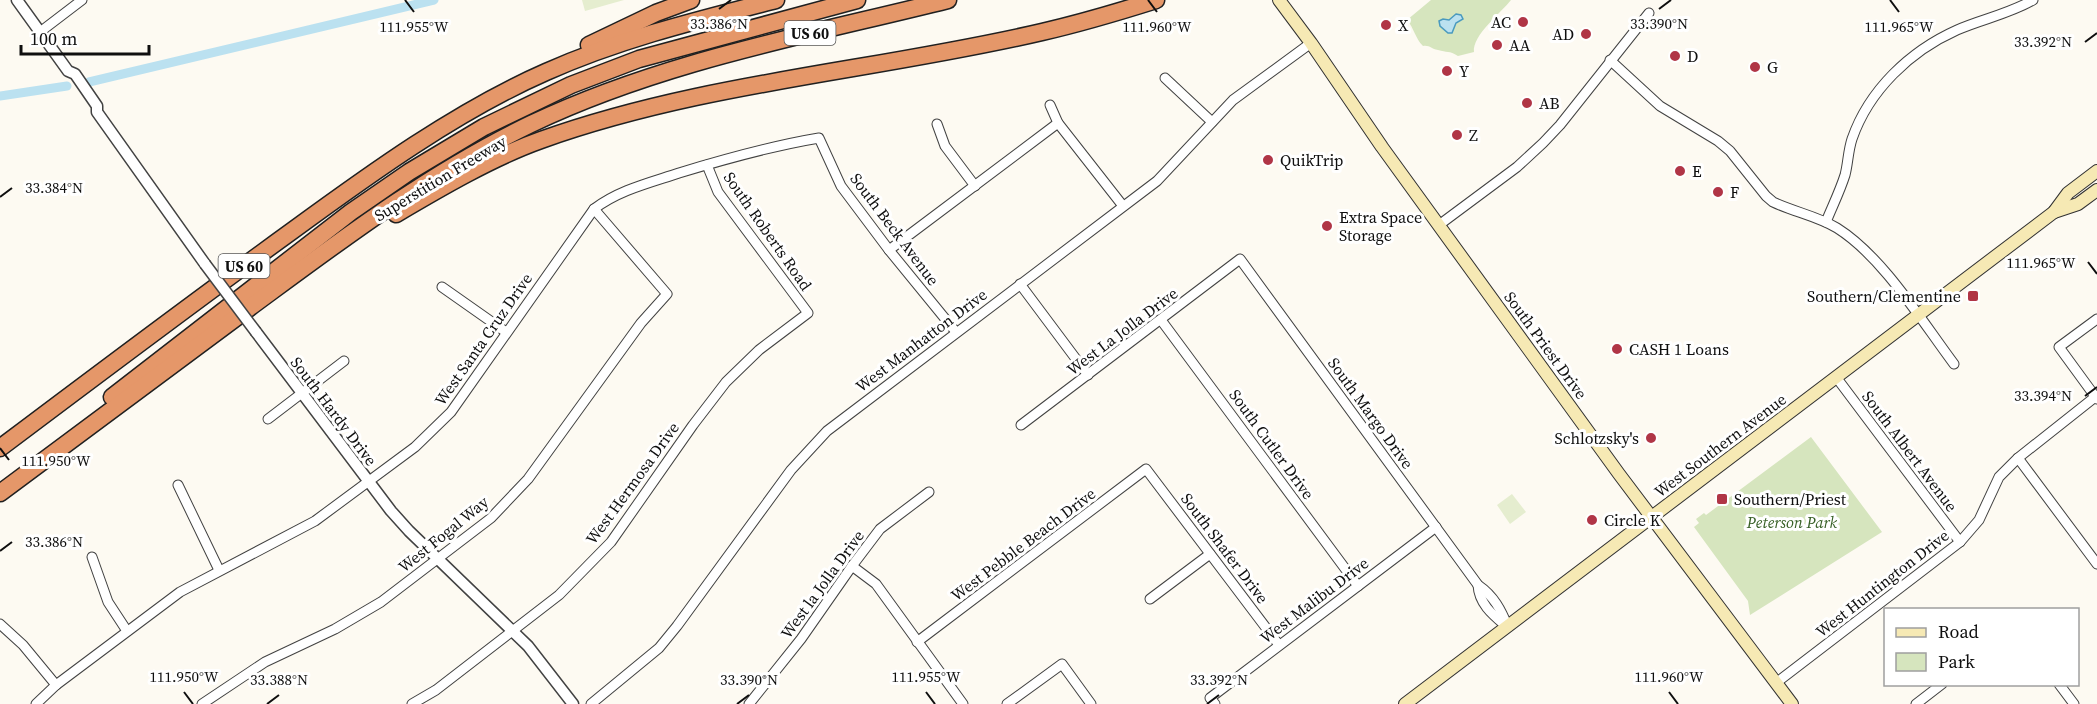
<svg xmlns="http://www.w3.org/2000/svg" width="2097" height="704" font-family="'Source Serif 4',serif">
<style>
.green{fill:#d6e5be;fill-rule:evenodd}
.pitch{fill:#e5edcf}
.water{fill:#bbe1f0;stroke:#4a9abf;stroke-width:1.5}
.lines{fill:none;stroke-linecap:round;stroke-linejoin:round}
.canal{stroke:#bbe1f0;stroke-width:9}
.minor-casing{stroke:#424242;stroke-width:11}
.tertiary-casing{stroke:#424242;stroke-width:13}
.secondary-casing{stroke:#313131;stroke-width:14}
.motorway-casing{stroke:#202020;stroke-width:19}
.minor{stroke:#fff;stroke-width:9}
.tertiary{stroke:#fff;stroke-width:10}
.secondary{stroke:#f6e9b4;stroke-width:12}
.motorway{stroke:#e59769;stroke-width:16}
.tertiary-bridge-casing{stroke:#424242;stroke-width:13;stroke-linecap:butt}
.tertiary-bridge{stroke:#fff;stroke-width:10}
.ticks{fill:none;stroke:#0f0f0f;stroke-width:2}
.poi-dot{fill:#b03546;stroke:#fff;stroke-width:2}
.labels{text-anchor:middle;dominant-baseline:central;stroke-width:6;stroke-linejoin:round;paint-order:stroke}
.shield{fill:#fff;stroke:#575757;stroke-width:1.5}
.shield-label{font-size:15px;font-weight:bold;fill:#0f0f0f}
.poi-label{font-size:16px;fill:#0f0f0f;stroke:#fff;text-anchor:start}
.street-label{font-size:16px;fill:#0f0f0f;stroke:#fff}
.park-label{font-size:16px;font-style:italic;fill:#376026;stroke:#fff}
.ticks-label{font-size:15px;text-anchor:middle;fill:#0f0f0f;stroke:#fff;stroke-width:6;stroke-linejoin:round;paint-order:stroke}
</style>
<rect width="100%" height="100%" fill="#fdfaf2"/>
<g class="green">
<path d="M1431,0H1511C1502,12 1472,35 1474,52L1458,56C1449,50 1447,53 1438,50C1431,49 1430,45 1423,46C1415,38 1414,28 1407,20ZM1456,14L1460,21L1446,31L1439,23L1443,19L1449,20Z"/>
<polygon points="1811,437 1882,532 1750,615 1748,601 1694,527 1699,523 1696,519 1704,513 1706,515"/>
</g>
<g class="pitch">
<polygon points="582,0 624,0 585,11"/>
<polygon points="1512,494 1526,512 1510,524 1497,505"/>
</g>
<polygon class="water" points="1456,14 1461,15 1463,19 1456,23 1452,33 1448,33 1440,26 1439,21 1443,19 1449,20"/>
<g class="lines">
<g class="canal">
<polyline points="89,82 434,0"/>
<polyline points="0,96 67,86"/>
</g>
<defs>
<g id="minor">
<polyline points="40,32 82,0"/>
<path d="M1610,60L1660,106L1718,141L1730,151L1766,196L1773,202C1794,212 1817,216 1837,228C1883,257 1921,320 1954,364"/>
<polyline points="1165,78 1212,122"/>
<polyline points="1050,105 1058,123 1123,206"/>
<polyline points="937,124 945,146 975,186"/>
<path d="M1826,222C1832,207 1840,191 1845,175C1848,164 1848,151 1852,139C1869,90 1910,51 1957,30C1982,19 2009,14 2033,0"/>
<polyline points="1439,225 1517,167 1543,143 1560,125 1649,13"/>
<polyline points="889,250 1058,123"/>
<polyline points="1020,284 1088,375"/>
<polyline points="442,287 506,332"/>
<polyline points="2097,319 2059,347 2097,399"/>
<polyline points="1161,320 1358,586"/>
<polyline points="1836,377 1960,542"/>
<polyline points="268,419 344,361"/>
<path d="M1021,425L1240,259L1478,585C1494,596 1501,610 1508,627"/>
<polyline points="2018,458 2097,564"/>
<polyline points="178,485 219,570"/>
<polyline points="92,557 108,602 127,631"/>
<polyline points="852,566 876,584 963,704"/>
<path d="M1478,585C1479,604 1493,615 1506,626"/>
<polyline points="1150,599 1210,554"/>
<polyline points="0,624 23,645 56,685"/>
<polyline points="917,642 1146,469 1279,645"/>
<polyline points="1776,683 1960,542 1979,520 1999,477 2018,458 2095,397"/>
<polyline points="2059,684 2074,704"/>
<path d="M36,704L56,685L180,592L315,521L415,447L451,412L594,209C619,190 649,183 679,173C725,159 771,146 819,138L841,186L889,250L956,332"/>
<polyline points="202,704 265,662 335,629 381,602 491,518 528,479 641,323 667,294 594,209"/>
<polyline points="412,704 436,690 559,595 611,542 693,425 726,382 759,350 808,313 718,192 707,165"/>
<polyline points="591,704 659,648 677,626 791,470 827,431 1157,181 1233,100 1311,43"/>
<polyline points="749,704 801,639 852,566 880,529 929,492"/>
<polyline points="1007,704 1062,664 1091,704"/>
<polyline points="1215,704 1210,698 1436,527"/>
<polyline points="1916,704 1942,684"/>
</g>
<g id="tertiary">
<polyline points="17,0 68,71 75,74 97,106 97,112 205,264"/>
<polyline points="256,332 391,511 409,531 528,646 573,704"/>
</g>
<g id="secondary">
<polyline points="1279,0 1311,43 1382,147 1619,474 1792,704"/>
<polyline points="2054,212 2078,204 2097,190"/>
<polyline points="1405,704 2054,212 2068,193 2097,171"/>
</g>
<g id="motorway">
<polyline points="589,45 656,13 691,0"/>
<path d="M396,214C440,188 493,157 541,140C703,82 876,71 1042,32C1081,23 1118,12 1156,0"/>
<polyline points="112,397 351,212 409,172 484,127 571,85 639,59 857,0"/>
<path d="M0,448C97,375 194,302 292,231C370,174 457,111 546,72C620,39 698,20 776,0"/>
<path d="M0,493C83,431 166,370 249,308C340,241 429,173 531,124C663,61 808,35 948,0"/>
</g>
</defs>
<use href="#minor" class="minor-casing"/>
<use href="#tertiary" class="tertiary-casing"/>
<use href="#secondary" class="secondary-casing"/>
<use href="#motorway" class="motorway-casing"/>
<use href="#minor" class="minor"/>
<use href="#tertiary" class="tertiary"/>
<use href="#secondary" class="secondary"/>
<use href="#motorway" class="motorway"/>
<defs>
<polyline id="tertiary-bridge" points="205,264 256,332"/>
</defs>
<use href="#tertiary-bridge" class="tertiary-bridge-casing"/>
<use href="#tertiary-bridge" class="tertiary-bridge"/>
</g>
<path class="ticks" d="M405,0L414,12M1148,0L1157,12M1890,0L1899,12M719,9L731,0M1659,9L1671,0M2085,42L2097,33M0,197L12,188M2088,262L2097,274M2085,396L2097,387M0,448L9,460M0,551L12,542M184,692L193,704M926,692L935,704M1669,692L1678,704M267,704L279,695M737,704L749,695M1207,704L1219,695"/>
<g class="poi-dot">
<circle cx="1523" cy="22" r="6"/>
<circle cx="1386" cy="25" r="6"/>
<circle cx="1586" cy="34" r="6"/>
<circle cx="1497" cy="45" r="6"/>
<circle cx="1675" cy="56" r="6"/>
<circle cx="1755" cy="67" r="6"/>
<circle cx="1447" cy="71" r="6"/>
<circle cx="1527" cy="103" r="6"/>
<circle cx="1457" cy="135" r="6"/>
<circle cx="1268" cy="160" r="6"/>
<circle cx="1680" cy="171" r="6"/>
<circle cx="1718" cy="192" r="6"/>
<circle cx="1327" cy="226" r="6"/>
<rect x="1967" y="290" width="12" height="12" rx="3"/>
<circle cx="1617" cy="349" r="6"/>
<circle cx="1651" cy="438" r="6"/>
<rect x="1716" y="493" width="12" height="12" rx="3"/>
<circle cx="1592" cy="520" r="6"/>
</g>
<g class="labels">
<g class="shield">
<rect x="784.5" y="21" width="51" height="24" rx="4.5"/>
<rect x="218.5" y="254" width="51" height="24" rx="4.5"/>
</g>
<g class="shield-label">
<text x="810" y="33">US 60</text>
<text x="244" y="266">US 60</text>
</g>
<g class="poi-label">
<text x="1511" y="22" text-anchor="end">AC</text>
<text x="1398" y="25">X</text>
<text x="1574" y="34" text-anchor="end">AD</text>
<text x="1509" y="45">AA</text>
<text x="1687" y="56">D</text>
<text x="1767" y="67">G</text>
<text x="1459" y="71">Y</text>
<text x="1539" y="103">AB</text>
<text x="1469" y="135">Z</text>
<text x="1280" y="160">QuikTrip</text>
<text x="1692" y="171">E</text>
<text x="1730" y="192">F</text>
<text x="1339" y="217">Extra Space<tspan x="1339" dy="18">Storage</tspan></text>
<text x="1961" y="296" text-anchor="end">Southern/Clementine</text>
<text x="1629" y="349">CASH 1 Loans</text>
<text x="1639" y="438" text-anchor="end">Schlotzsky's</text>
<text x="1734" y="499">Southern/Priest</text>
<text x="1604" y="520">Circle K</text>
</g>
<g class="street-label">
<text transform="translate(440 178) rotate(-31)">Superstition Freeway</text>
<text transform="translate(895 229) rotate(53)">South Beck Avenue</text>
<text transform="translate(768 231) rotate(55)">South Roberts Road</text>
<text transform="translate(1122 331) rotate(-37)">West La Jolla Drive</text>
<text transform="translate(483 339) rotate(-55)">West Santa Cruz Drive</text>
<text transform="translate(921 340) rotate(-37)">West Manhatton Drive</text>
<text transform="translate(1546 345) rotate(54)">South Priest Drive</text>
<text transform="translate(334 411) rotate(53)">South Hardy Drive</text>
<text transform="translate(1371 413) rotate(54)">South Margo Drive</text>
<text transform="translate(1272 444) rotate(54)">South Cutler Drive</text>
<text transform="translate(1720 445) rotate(-37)">West Southern Avenue</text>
<text transform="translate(1910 451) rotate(53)">South Albert Avenue</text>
<text transform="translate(632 483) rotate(-54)">West Hermosa Drive</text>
<text transform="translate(443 534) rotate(-39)">West Fogal Way</text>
<text transform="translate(1023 544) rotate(-37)">West Pebble Beach Drive</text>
<text transform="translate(1225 548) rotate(53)">South Shafer Drive</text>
<text transform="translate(1882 583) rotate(-38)">West Huntington Drive</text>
<text transform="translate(822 584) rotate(-54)">West la Jolla Drive</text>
<text transform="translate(1314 600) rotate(-37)">West Malibu Drive</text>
</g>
<g class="park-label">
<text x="1792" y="522">Peterson Park</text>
</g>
</g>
<g class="ticks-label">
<text x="719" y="29">33.386°N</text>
<text x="1659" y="29">33.390°N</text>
<text x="414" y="32">111.955°W</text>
<text x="1157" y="32">111.960°W</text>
<text x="1899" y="32">111.965°W</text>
<text x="2043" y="47">33.392°N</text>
<text x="54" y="193">33.384°N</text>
<text x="2041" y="268">111.965°W</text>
<text x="2043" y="401">33.394°N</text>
<text x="56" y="466">111.950°W</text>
<text x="54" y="547">33.386°N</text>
<text x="184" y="682">111.950°W</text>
<text x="926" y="682">111.955°W</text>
<text x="1669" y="682">111.960°W</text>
<text x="279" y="685">33.388°N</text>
<text x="749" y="685">33.390°N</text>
<text x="1219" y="685">33.392°N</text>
</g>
<rect x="1884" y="608" width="195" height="78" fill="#ffffff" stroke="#9f9f9f" stroke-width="1.5"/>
<rect x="1896" y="628" width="30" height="9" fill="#f6e9b4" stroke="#9f9f9f" stroke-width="1.5"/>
<text x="1938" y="638" font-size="18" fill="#0f0f0f">Road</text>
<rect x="1896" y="653" width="30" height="18" fill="#d6e5be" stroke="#9f9f9f" stroke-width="1.5"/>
<text x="1938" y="668" font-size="18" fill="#0f0f0f">Park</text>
<path d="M21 45v9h128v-9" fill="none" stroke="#0f0f0f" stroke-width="3"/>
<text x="30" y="45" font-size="18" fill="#0f0f0f" stroke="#ffffff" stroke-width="4.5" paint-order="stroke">100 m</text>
</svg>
